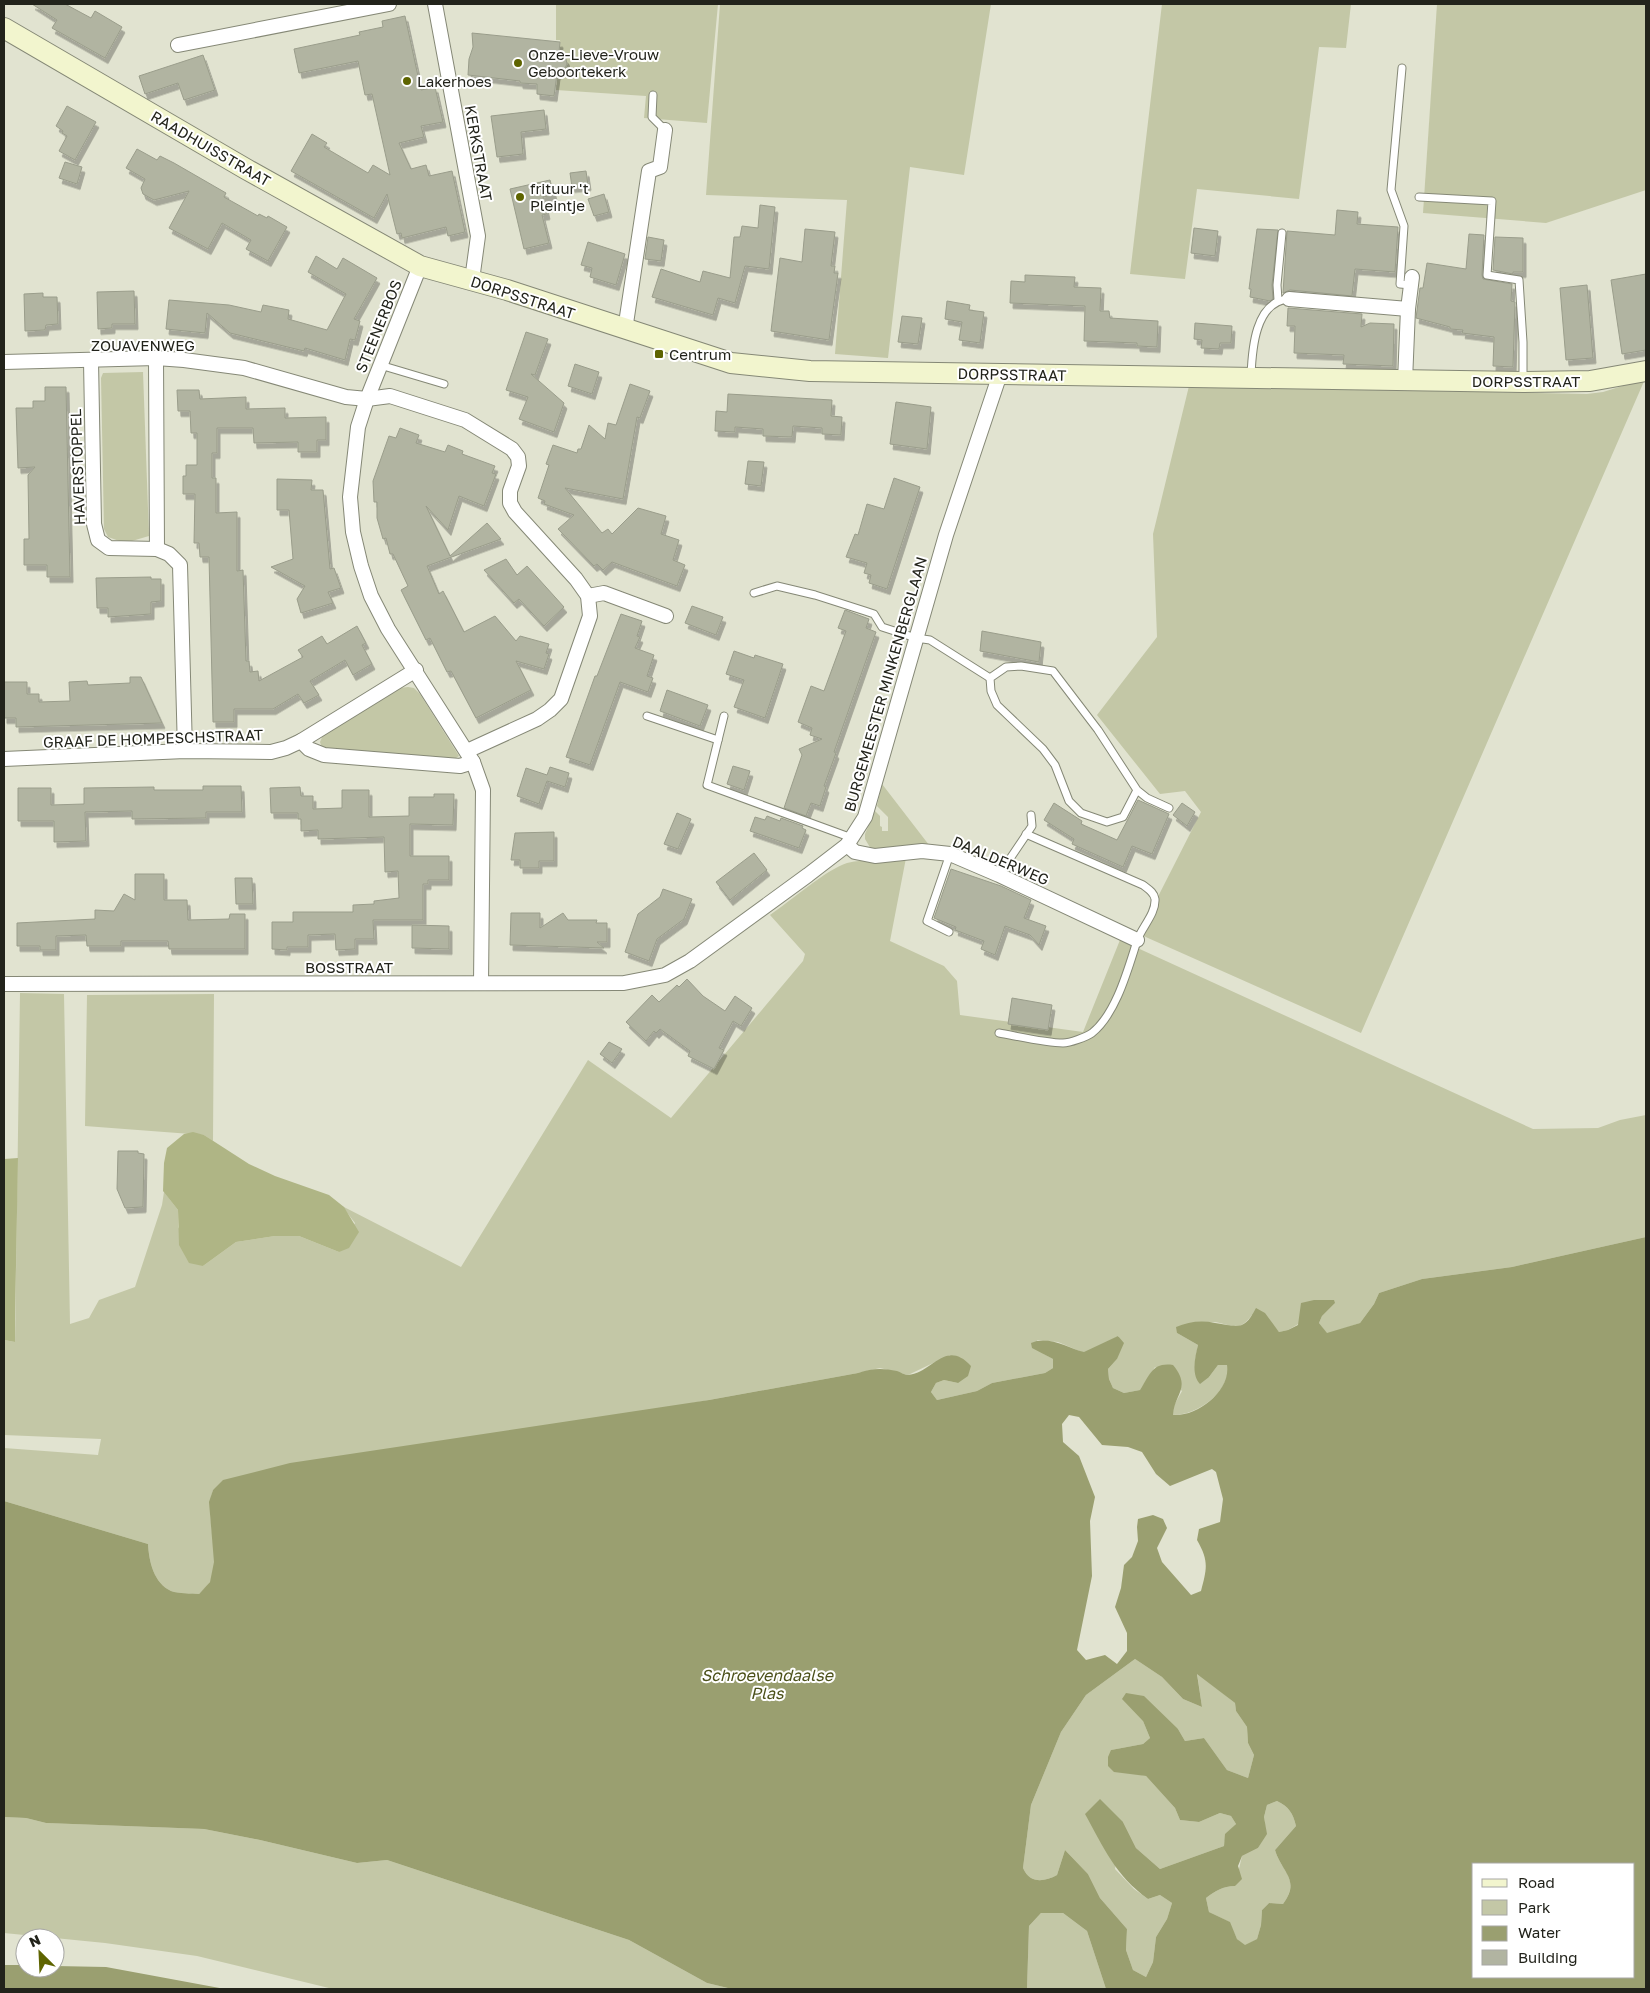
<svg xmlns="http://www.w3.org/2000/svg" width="1650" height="1993" font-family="'Golos Text',sans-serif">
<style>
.green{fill:#c3c7a6}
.forest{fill:#afb585}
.water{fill:#9a9f70;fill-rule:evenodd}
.building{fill:#b1b4a1;stroke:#9a9d8b;filter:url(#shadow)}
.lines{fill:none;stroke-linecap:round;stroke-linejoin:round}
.lane-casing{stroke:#858876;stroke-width:9}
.street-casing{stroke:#858876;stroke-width:16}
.secondary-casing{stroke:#858876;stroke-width:22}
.lane{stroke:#fff;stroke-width:7}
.street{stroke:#fff;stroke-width:14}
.secondary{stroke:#f2f5ce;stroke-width:20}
.poi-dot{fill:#5e6400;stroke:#fff;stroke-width:2}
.labels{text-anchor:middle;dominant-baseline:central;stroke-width:4;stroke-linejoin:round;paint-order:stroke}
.poi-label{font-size:15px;fill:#22231b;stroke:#fff;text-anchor:start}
.street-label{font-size:15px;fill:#22231b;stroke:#fff}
.water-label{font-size:16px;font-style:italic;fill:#4c511a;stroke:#fff}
</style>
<defs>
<filter id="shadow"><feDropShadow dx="3" dy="5.5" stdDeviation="0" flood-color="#0004"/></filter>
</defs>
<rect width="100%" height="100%" fill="#e1e3d0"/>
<g class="green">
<polygon points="556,4 718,4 707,123 644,118 646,96 556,90 560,40 556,40"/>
<polygon points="720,4 991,4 964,175 910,167 888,358 835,354 847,200 706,195"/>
<polygon points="1162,4 1351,4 1346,48 1319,47 1299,199 1197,189 1185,279 1130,274"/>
<polygon points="1437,4 1646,4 1646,190 1546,223 1423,213"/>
<polygon points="143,372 149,536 125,543 108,537 104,529 101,378 103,373"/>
<polygon points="1645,379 1361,1033 1139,934 1201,812 1185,791 1160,794 1097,715 1157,637 1153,534 1189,386 1587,394 1603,392"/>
<polygon points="408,687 414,688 420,694 459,756 450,762 322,748 320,742 323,735 400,688"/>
<polygon points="882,784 929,845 875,849 871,849 865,839 865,834 875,811 880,816 880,826 882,827 882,831 888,831 888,817 877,806"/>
<path d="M906,858L890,941L944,966L957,981L960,1015L1083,1032L1120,940L1533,1129L1598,1128L1620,1120L1646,1115V1237L1512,1267L1422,1279L1379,1293L1374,1304L1360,1323L1327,1334L1319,1323L1322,1316L1335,1303L1288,1330L1279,1332L1274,1326L1252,1315C1237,1335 1231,1323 1213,1322C1201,1322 1188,1326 1177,1327V1333L1198,1345L1195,1361L1209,1377L1218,1365H1228C1230,1392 1198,1415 1173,1415V1407L1182,1391L1155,1367L1140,1390L1124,1393L1113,1388L1109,1379L1108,1369L1117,1359L1119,1336L1084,1353L1058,1342L1037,1340L1044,1354L1053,1359V1368L1045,1373L992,1383L977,1391L937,1400L931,1392L936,1383L944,1380L958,1383L950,1355L908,1375L880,1368L858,1373L213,1490C204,1517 222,1561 210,1582C207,1587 202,1590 199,1594C191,1593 179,1594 171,1591C154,1583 149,1562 148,1544L4,1501V1448L98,1455L101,1439L4,1435V1340L15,1342L20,993L64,994L70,1324L89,1318L99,1300L135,1287L162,1205L164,1192L178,1210V1227L203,1266L236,1242L275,1236H299L339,1252L355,1223L342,1206L461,1267L588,1060L671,1118L803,961L805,954L770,915C789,902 827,869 847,863C866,858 887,862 906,858Z"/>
<polygon points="214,994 213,1141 204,1135 85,1126 87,995"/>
<path d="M1135,1659L1162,1677L1183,1699L1202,1707L1197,1673L1235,1703L1236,1711L1247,1727L1248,1743L1254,1755L1248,1778L1227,1770L1204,1738L1185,1741L1178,1729L1143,1721L1150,1738L1143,1744L1111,1750L1133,1773L1146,1776L1175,1808L1180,1820L1199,1822L1220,1813L1231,1816L1236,1824L1226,1834L1224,1846L1160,1869L1136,1848L1123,1822L1115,1869L1134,1889L1148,1899L1160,1895L1172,1903L1167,1919L1156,1937L1153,1962L1146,1977L1133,1970L1126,1950L1127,1929L1100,1898L1088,1874L1065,1850L1057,1875C1044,1882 1030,1884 1023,1868L1031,1805L1061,1732L1086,1695Z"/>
<path d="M1277,1801C1289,1807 1293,1813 1296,1826L1275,1850C1282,1873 1301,1879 1283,1904L1269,1903L1262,1910L1261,1925L1257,1939L1245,1946L1237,1939L1229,1922L1209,1912L1206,1898C1215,1891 1223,1886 1235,1886L1242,1856L1258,1848L1266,1834L1264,1817L1267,1805Z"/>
<polygon points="4,1817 26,1818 46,1823 204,1829 260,1840 357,1863 387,1860 629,1940 707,1983 732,1989 333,1989 197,1956 105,1943 4,1933"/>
<polygon points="1041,1913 1063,1913 1087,1931 1106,1989 1027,1989 1029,1926"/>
</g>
<g class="forest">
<polygon points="193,1132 204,1135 249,1164 275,1176 329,1195 344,1207 359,1232 349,1248 339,1252 299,1236 275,1236 236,1242 203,1266 189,1263 179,1245 178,1210 163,1191 164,1163 167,1148 184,1134"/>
<polygon points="18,1158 15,1319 15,1342 4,1340 4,1159"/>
</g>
<g class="water">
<path d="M1646,1237V1989H1106L1087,1931L1063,1913H1041L1029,1926L1027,1989H732L707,1983L629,1940L387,1860L357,1863L260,1840L204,1829L46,1823L26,1818L4,1817V1501L148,1544C149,1562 154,1583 171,1591C179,1594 191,1593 199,1594L210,1582L214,1562L209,1502L213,1490L223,1480L290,1463L709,1400L858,1373C872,1368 883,1368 897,1371C900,1372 905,1375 908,1375C932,1374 945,1338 971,1366L968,1376L958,1383L944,1380L936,1383L931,1392L937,1400L977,1391L992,1383L1045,1373L1053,1368V1359L1032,1348L1031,1343C1048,1335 1068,1348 1084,1352L1118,1336L1124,1343L1117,1359L1108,1369L1109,1379L1113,1388L1124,1393L1140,1390C1150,1375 1152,1362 1173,1365C1192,1388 1174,1394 1173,1415C1197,1417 1231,1391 1227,1365H1218L1209,1377L1200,1384C1191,1375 1195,1357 1198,1345L1177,1333L1176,1327C1188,1322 1201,1320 1215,1323C1237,1326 1244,1332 1256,1308L1265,1313L1279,1332L1288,1330L1298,1325L1301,1303L1314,1300H1334L1335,1303L1322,1316L1319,1323L1327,1333L1360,1323L1374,1304L1379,1293L1422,1279L1512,1267ZM1069,1415L1079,1417L1102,1445L1128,1447L1142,1452L1156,1474L1170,1486L1212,1469L1216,1472L1223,1499L1220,1522L1199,1529L1197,1540C1209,1561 1207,1568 1201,1591L1191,1595L1162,1562L1157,1548L1167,1528L1163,1519L1153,1515L1138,1519L1137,1527L1138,1541L1132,1557L1124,1565L1121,1588L1115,1607L1127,1633V1651L1117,1664L1105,1655L1086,1660L1077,1650L1092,1576L1090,1521L1095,1497L1079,1456L1063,1442L1062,1424ZM1135,1659L1162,1677L1183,1699L1202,1707L1197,1674L1235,1703L1236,1711L1247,1727L1248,1743L1254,1755L1248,1778L1227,1770L1204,1738L1185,1741L1178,1729L1144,1696L1126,1693L1122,1699L1143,1721L1150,1738L1143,1744L1111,1750L1108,1757V1766L1114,1772L1146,1776L1175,1808L1180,1820L1199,1822L1220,1813L1231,1816L1236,1824L1225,1834L1224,1846L1160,1869L1136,1848L1123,1822L1100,1799L1085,1814C1104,1848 1115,1875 1148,1899L1160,1895L1172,1903L1167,1919L1156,1937L1153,1962L1146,1977L1133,1970L1126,1950L1127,1929L1100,1898L1088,1874L1065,1850L1057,1875C1044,1882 1030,1884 1023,1868L1031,1805L1061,1732L1086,1695ZM1277,1801C1289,1807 1293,1813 1296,1826L1275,1850C1282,1873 1301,1880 1283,1904L1269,1903L1262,1910L1261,1925L1257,1939L1245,1945L1237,1939L1230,1922L1209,1912L1206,1898C1215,1891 1223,1886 1235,1886L1242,1879L1238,1866L1242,1856L1258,1848L1267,1834L1264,1817L1267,1805ZM1474,1864H1634V1977H1474Z"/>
<polygon points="4,1965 25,1965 25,1968 55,1968 55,1966 106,1967 225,1989 4,1989"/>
</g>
<g class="building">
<polygon points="32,4 65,4 91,18 95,11 122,27 105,58 52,28 57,20"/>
<polygon points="405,16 421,90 435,87 443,122 421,126 424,137 399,143 411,169 426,165 429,176 452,171 465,232 448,236 446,227 402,238 401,233 397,234 387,194 374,218 291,171 312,134 327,143 324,147 368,173 373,165 390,175 372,94 365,95 358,61 299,73 294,49 360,35 359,32 383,27 382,21"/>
<polygon points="472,33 560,42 559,52 566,59 567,64 565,68 557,74 554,96 537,94 537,84 520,83 520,81 468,75 469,59 473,47"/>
<polygon points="203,55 215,90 184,100 178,83 145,94 139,76"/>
<polygon points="67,106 96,122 75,160 59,151 67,136 62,133 63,131 56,126"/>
<polygon points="544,110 546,129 521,132 523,154 497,157 491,116"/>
<polygon points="137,149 157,160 160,156 174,163 226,193 224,197 258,216 259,214 267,218 268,216 287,227 268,261 246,249 251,240 222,223 208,249 169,228 189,191 154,200 143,194 141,188 145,179 126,168"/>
<polygon points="65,162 82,167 77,184 59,178"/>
<polygon points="586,171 588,185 572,187 570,173"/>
<polygon points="550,180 554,195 543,197 547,214 542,215 549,243 524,249 510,189"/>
<polygon points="604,194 609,212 594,216 588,199"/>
<polygon points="760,205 775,207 769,269 745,266 735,303 718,298 713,315 652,297 661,269 700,282 703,271 730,278 734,237 740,237 742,226 758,228"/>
<polygon points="1337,210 1358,212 1357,224 1398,227 1395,272 1355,269 1352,296 1290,290 1283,293 1287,231 1335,235"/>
<polygon points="1194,228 1218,231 1215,256 1191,253"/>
<polygon points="805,229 835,232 831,266 835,266 834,273 838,273 829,340 771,331 780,258 802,262"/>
<polygon points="1257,229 1278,230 1272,285 1273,299 1270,301 1250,297 1251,289 1249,289"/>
<polygon points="1469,234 1484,235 1482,275 1483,279 1512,284 1511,301 1515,302 1515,303 1513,367 1493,366 1494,337 1462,333 1463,330 1450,329 1450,327 1416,318 1420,288 1423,288 1427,263 1466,269"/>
<polygon points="648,237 664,240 661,261 645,259"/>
<polygon points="1495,237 1523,238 1523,272 1513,272 1513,274 1493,270"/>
<polygon points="588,242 625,254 616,285 590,277 592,268 581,265"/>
<polygon points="316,256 337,269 343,258 377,278 354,319 360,321 355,340 350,339 345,360 305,348 304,351 230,333 207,313 205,333 166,329 169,300 229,305 261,312 263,305 289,310 288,319 327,330 346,294 308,272"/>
<polygon points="1646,274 1646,350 1622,354 1611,280"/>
<polygon points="1025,275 1075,277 1074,287 1101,288 1100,311 1109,311 1110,318 1158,321 1157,347 1137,346 1137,343 1084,341 1085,306 1010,303 1011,281 1025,282"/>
<polygon points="1587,285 1593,358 1566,360 1560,288"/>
<polygon points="134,291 135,324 112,324 112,328 98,329 97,292"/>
<polygon points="43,293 43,297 57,297 58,324 46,325 45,330 25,331 24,294"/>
<polygon points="947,301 970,305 969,310 984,312 980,343 959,340 962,322 945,319"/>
<polygon points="1288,308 1362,314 1361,327 1370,323 1394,324 1393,366 1343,364 1344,355 1294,353 1295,326 1287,326"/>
<polygon points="902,316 922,318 918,344 898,342"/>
<polygon points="1195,323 1232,326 1231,343 1220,343 1219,349 1201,348 1202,340 1194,339"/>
<polygon points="526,332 548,339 535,375 531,374 564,403 554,432 519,419 528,397 506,390"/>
<polygon points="575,364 599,372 592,394 568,386"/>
<polygon points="630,384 650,391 640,418 637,417 623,499 565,488 602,533 608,529 612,534 638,508 666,516 661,534 679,540 673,560 685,565 677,586 612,562 603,570 597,564 594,566 558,529 574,515 544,504 545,501 538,498 549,465 546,464 553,445 577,453 578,449 581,449 589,425 605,439 608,423 616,425"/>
<polygon points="45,387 66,387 70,577 47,577 47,565 24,565 24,539 29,539 28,475 35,467 18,468 16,408 33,408 33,401 45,401"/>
<polygon points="177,390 199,390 200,399 246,397 246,409 285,408 285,418 326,417 326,440 317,440 317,452 298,452 298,442 254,443 253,428 217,428 217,453 212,453 212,478 216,478 216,513 237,512 237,571 243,570 246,661 249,661 250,672 258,671 259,681 303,657 298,650 322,636 327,644 357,626 366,643 362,645 372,664 353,675 345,660 310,681 319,695 304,703 298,694 273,709 234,709 234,722 213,722 209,557 200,557 199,543 194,543 195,494 183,494 183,476 186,476 186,465 197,465 197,433 191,433 190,411 178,411"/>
<polygon points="728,394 832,400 831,416 842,417 841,435 822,434 822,428 793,426 792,437 763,436 763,429 735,427 735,432 715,431 716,411 727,412"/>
<polygon points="896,402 931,407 927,449 890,444"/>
<polygon points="400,428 419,435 416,443 445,452 448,445 463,451 462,454 495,466 492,473 496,474 484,506 459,496 448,530 426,506 450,556 487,523 501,539 427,566 439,594 443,591 464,632 495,616 516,641 520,636 549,644 546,653 549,654 544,669 516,661 531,690 476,718 451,671 447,672 430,638 426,640 401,590 408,586 393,554 390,554 386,538 383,539 377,518 377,502 374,502 373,481 389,436 396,438"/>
<polygon points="748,461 764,462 761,486 745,484"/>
<polygon points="894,478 920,487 887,589 869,583 871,575 864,573 867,563 846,557 855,534 858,535 867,504 884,509"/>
<polygon points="277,479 312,480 311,490 323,490 330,569 334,568 341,588 328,592 333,603 301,613 297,599 305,586 271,567 293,559 289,510 277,510"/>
<polygon points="506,559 517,575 527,566 564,607 544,626 519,599 514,603 484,570"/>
<polygon points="151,577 151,579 161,579 161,601 151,602 151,614 108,617 108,608 97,608 96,578"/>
<polygon points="692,606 723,617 716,635 685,623"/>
<polygon points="845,610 869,619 866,628 876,632 834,752 836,753 824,786 826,787 820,806 811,803 806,816 784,808 802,755 799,749 822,739 810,735 812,728 798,722 811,686 824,691 846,631 838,628"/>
<polygon points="621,614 642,621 637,636 640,637 635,648 654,655 647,676 653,678 648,692 620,682 590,765 566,757 595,676 597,676"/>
<polygon points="982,631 1041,642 1039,662 980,651"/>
<polygon points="734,651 754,658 755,655 783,664 765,718 734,707 744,680 726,674"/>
<polygon points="130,677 141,677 162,723 16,727 16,718 4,718 4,682 27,682 27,694 39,694 39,702 70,701 69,682 87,681 88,685 130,683"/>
<polygon points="667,690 708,705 700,726 660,711"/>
<polygon points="733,766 750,771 744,790 727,784"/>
<polygon points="550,767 569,773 565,787 547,781 539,804 517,796 526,768 547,775"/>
<polygon points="203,786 241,786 242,812 206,812 206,818 132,819 132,811 85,812 86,841 54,842 54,821 18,821 18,788 51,788 51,805 84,804 84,788 154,787 154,790 203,790"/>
<polygon points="300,787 301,796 313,796 313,809 342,808 342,790 369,790 369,817 409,816 409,797 434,797 434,794 454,794 453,825 410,824 410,856 449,856 449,880 428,880 428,884 423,884 423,920 373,920 374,939 355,939 355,949 336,950 335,934 308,935 308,947 287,947 287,950 272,949 272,922 293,922 293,912 353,912 353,905 374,904 374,901 399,898 398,871 385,872 384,837 318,839 318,830 301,831 301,819 298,819 298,813 271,813 270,788"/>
<polygon points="1138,800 1169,814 1152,854 1132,846 1123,867 1072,844 1074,839 1044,820 1054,803 1082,821 1081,824 1117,840"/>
<polygon points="1182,803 1195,812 1187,826 1173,815"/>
<polygon points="677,813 691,819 678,849 664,844"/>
<polygon points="767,816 780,821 781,818 803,826 802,828 806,830 799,848 750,831 755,817 765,820"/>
<polygon points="554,832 554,861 539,861 539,868 520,868 520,860 511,860 515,833"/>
<polygon points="754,853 767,870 730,900 716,882"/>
<polygon points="951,869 1001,886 1031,900 1024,918 1046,926 1039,945 1030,935 1005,926 995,955 981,949 984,941 955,930 956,927 934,918"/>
<polygon points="135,874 164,874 164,900 187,900 188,920 229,919 230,914 245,914 245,949 169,949 168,941 121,941 121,946 87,946 86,935 56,936 56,950 40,950 40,946 17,946 17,923 95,919 95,910 114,911 124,894 135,900"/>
<polygon points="235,878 252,878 253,904 236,904"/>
<polygon points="663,889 692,899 684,919 657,939 649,961 625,952 638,914 660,897"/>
<polygon points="511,913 540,913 540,928 563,913 568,920 597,920 596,923 607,923 607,942 597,942 604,948 510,945"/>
<polygon points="412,925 449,926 449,949 412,948"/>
<polygon points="687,979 703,996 725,1011 735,996 752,1008 741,1026 733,1021 719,1048 724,1050 714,1069 688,1056 690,1051 660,1029 656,1033 654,1031 646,1041 626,1022 652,995 659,1002 677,985 679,987"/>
<polygon points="1012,998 1052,1005 1048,1030 1008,1024"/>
<polygon points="609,1042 622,1049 612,1063 600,1054"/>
<polygon points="118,1151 138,1151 138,1153 144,1154 143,1207 125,1208 117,1189"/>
</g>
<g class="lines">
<defs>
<g id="lane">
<polyline points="1402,68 1391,190 1404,226 1400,284 1411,285"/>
<polyline points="653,95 652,117 665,130"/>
<polyline points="1419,197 1492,201 1487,275 1519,280 1523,342 1523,379"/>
<polyline points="1278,300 1277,285 1282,233"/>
<polyline points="380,365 444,384"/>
<path d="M1251,376C1252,350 1255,301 1289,299"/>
<polyline points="754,593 777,586 815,595 865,611 874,614 882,627 916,638 930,640 990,678"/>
<polyline points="647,716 718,740"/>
<polyline points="724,716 707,785 852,838"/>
<polyline points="1137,790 1123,817 1107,822 1081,813 1069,801 1055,765 1043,749 997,705 991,691 990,678 1006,667 1021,666 1053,671 1098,730 1137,790 1147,798 1169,808"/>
<polyline points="999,875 1032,826 1031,815"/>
<polyline points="949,932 927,921 950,854"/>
<path d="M999,1033C1016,1036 1046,1043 1063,1043C1070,1043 1086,1037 1092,1033C1116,1014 1128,969 1137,941C1141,928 1156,914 1155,899C1154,892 1148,889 1143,885L1026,834"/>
</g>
<g id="street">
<polyline points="435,4 478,236 472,280"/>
<polyline points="178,45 389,4"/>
<polyline points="420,266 367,399 358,427 350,497 353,532 361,566 371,596 388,629 473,762 483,790 481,983"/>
<polyline points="1289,299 1408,309"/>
<polyline points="625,330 649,171 660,167 665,130"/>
<polyline points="156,358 157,549"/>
<polyline points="91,361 94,524 98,540 109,548 157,549 169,554 180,565 185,751"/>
<polyline points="4,362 156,358 184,360 244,368 346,397 367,399 390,396 465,420 512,449 518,457 519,466 510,491 510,503 515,512 576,579 588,596 590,616 561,699 550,710 537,719 467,751"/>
<polyline points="1405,381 1408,309 1412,277"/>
<polyline points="588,596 604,593 666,616"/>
<polyline points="301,741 416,670"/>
<polyline points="4,759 185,751 271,752 286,748 301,741 309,749 324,755 460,766 473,762"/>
<polyline points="847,845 855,852 875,856 922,851 950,854 999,875 1137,940"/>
<polyline points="4,984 624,983 665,975 690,961 808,875 847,845 865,817 946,535 1000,374"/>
</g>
<polyline id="secondary" points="4,28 246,169 420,266 507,290 731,363 810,371 1523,382 1590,381 1646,371"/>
</defs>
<use href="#lane" class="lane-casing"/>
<use href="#street" class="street-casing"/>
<use href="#secondary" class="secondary-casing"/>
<use href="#lane" class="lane"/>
<use href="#street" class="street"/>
<use href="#secondary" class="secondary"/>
</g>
<g class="poi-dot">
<circle cx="518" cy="63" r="5"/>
<circle cx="407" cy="81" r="5"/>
<circle cx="520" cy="197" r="5"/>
<rect x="654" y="349" width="10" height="10" rx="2.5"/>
</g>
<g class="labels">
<g class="poi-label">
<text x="528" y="54">Onze-Lieve-Vrouw<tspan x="528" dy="17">Geboortekerk</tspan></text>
<text x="417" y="81">Lakerhoes</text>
<text x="530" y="188">frituur 't<tspan x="530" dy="17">Pleintje</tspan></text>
<text x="669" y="354">Centrum</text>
</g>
<g class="street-label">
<text transform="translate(211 148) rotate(30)">RAADHUISSTRAAT</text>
<text transform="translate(479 153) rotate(80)">KERKSTRAAT</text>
<text transform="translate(523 297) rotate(18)">DORPSSTRAAT</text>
<text transform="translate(378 326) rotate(-68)">STEENERBOS</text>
<text x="143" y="345">ZOUAVENWEG</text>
<text transform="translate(1012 374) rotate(1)">DORPSSTRAAT</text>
<text x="1526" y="381">DORPSSTRAAT</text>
<text transform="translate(77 467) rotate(-92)">HAVERSTOPPEL</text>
<text transform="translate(885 684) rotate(-74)">BURGEMEESTER MINKENBERGLAAN</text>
<text transform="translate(153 738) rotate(-2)">GRAAF DE HOMPESCHSTRAAT</text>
<text transform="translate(1001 860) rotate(23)">DAALDERWEG</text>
<text x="349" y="967">BOSSTRAAT</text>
</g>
<g class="water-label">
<text x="767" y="1675">Schroevendaalse<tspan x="767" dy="18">Plas</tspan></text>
</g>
</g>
<rect width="1650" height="1993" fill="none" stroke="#22231b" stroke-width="10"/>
<rect x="1472" y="1863" width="162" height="115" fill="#ffffff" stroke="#a7a7a4"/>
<rect x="1482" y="1879" width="25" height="8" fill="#f2f5ce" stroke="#a7a7a4"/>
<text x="1518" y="1888" font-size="15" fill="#22231b">Road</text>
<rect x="1482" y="1900" width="25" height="15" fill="#c3c7a6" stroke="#a7a7a4"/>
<text x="1518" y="1913" font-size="15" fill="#22231b">Park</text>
<rect x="1482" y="1926" width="25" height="15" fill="#9a9f70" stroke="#a7a7a4"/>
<text x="1518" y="1938" font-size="15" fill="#22231b">Water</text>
<rect x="1482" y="1950" width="25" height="15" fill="#b1b4a1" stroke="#a7a7a4"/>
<text x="1518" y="1963" font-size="15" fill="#22231b">Building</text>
<g transform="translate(40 1953) rotate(336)"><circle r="24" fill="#ffffff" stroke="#a7a7a4"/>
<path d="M0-4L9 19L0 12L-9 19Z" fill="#5e6400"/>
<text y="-8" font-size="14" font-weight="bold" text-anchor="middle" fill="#22231b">N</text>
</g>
</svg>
